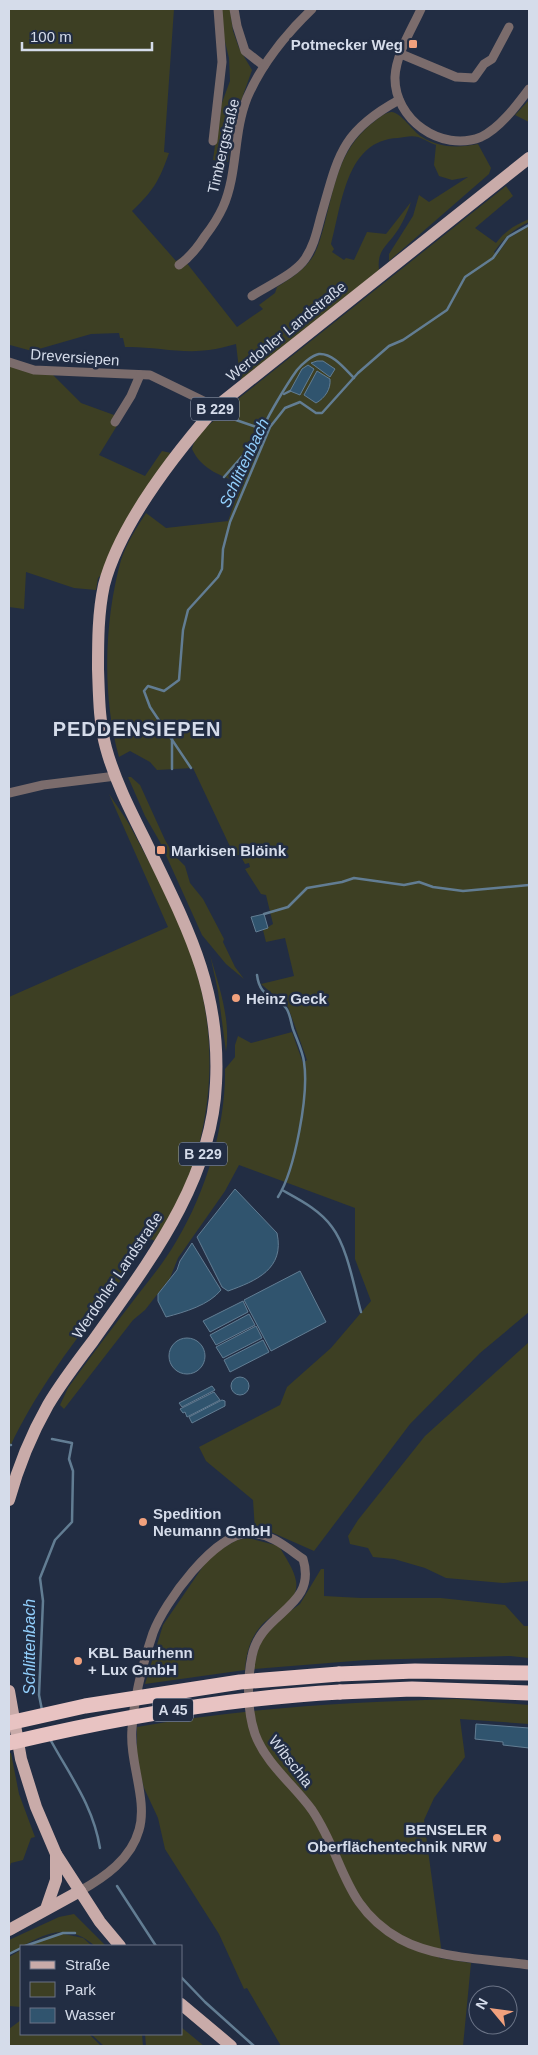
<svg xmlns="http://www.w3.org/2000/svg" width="538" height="2055" font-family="Arial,sans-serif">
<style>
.green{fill:#3d3f23}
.water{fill:#30546e;stroke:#627d93}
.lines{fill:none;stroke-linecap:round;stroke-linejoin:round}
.stream{stroke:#627d93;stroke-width:2.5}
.minor{stroke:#7b6c6c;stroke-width:9}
.primary{stroke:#c9aba9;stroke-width:12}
.motorway{stroke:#e8c3c2;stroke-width:15}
.motorway-bridge{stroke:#e8c3c2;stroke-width:15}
.poi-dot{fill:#f1a17d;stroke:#222d43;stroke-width:2}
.labels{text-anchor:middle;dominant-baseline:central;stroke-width:5;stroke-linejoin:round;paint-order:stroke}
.shield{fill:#222d43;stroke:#9fa8b8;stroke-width:1}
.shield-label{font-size:14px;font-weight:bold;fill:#d5dcea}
.poi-label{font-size:15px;font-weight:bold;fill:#d5dcea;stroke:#222d43;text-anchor:start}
.street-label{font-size:15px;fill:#d5dcea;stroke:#222d43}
.water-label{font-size:16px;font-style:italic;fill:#92cffc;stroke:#222d43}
.district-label{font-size:20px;font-weight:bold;letter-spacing:1px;fill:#d5dcea;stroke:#222d43}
</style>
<rect width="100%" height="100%" fill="#222d43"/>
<g class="green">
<path d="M9,9H174L164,152L169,153C159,181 154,190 132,211L176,261L182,257L237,327L263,309L259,305L275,293L277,287C291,278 305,270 314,255C319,245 322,233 325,222C335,184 339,151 371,124C377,120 383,113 391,112C400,111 413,132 422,137C440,148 458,148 478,144L491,168L489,174L389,261V254L413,216L419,195L429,202L468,177L452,180L439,176L434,165L436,145C430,143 424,139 418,137C412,135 404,137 398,138C346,140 342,204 331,244L334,249L332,252L344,260L346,258L354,260L367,232L386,234L411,202C407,213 402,225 395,234C385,248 377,251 379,270L242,381L240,377L236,344C227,346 218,349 209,350C181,354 152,346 125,347L123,338H120L119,333L91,334L32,351L10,345L9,347Z"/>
<polygon points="220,9 230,9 233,31 239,48 252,70 236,115 228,162 213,160 220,108 230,81 229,58 222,30"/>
<polygon points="529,100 529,122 515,115"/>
<path d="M506,186L513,196L475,228L496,243C505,231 515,225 529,219V222C513,229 504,238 494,252L497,255L509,238L529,226V1312L480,1353L410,1424L314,1551L262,1528L255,1530L253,1500L206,1461L199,1447L280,1405L287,1387L331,1348L371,1301L355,1259V1208L239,1165L225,1191L178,1258L170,1278L145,1310L133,1320L64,1409L60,1405L68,1388C88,1360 109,1332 130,1305C146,1284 164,1263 177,1240C206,1192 226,1125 225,1069L235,1057V1045L238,1036L251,1043L292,1032L303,1063L307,1060L288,1007L261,984L294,976L285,938L266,942L263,930L273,924L266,895L261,894L245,869L250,867L249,863L245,864L240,855H234L193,768L157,770L150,762L130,751L119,757C102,697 104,621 121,560C126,544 137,527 146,513L166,528L228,521L236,498L244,483C223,478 201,469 192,449C196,430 224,414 237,403L238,399Z"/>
<polygon points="9,359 50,372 81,403 114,415 118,424 99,455 145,476 162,451 171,453 104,572 98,578 96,590 74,588 26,572 24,609 9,607"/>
<polygon points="128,777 131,777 140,785 165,840 173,854 185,866 190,883 203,899 224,939 223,942 235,967 244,979 226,964 202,935 160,842 145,816"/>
<path d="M109,794C116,805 124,815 130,826C156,875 185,927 199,981C218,1052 211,1133 179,1199C172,1213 163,1227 155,1241L151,1239C103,1308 44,1372 9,1449V997L168,927Z"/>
<path d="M210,955C219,986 231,1020 226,1052L218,991Z"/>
<polygon points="529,1342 529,1581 503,1583 446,1578 425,1568 394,1559 373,1557 368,1548 350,1544 348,1536 358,1520 425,1436"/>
<path d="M248,1538L279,1546C285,1557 294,1569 296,1581C300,1603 272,1612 260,1627C250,1639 246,1654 245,1670L145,1684L163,1625L206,1562L216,1552L237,1540Z"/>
<polygon points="321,1569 324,1569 324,1596 361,1598 441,1598 505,1605 524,1626 529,1626 529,1658 510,1656 366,1660 254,1669 254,1663 262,1637 285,1615 300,1604"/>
<path d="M457,1699L529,1705V1724L460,1719L465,1757L434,1798L424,1820L441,1947L439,1958L471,1963L463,2046H281L247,1988L244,1989L219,1934L165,1849L158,1818L144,1788L137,1761V1727C243,1708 350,1702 457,1699Z"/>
<polygon points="9,1753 11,1753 19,1794 35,1837 31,1838 23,1860 11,1863 9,1869"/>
<path d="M74,1914L106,1946H95C63,1918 38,1938 9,1954V1940L59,1917Z"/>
<polygon points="59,1933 83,1938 92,1946 28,1946 40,1939"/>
<polygon points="21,1950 21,2007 9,2006 9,1957"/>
<polygon points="21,2020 21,2034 89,2034 101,2046 9,2046 9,2029"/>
<polygon points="181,2027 204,2046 146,2046 145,2034 181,2034"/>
<polygon points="91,2034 142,2034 143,2046 104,2046"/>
</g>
<g class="water">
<polygon points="317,361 323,361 335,369 330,377 311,363"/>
<polygon points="308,365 314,369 300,395 290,391 302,369"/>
<path d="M317,371L330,379C331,389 325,398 316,403L304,395Z"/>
<polygon points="264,914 268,928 256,932 251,917"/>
<path d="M235,1189L277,1233C285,1269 256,1281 228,1291L222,1287L197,1237Z"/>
<path d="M192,1243L221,1290C209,1305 185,1312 166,1317L158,1301V1294L177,1270L180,1261Z"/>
<polygon points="300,1271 326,1322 271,1351 244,1300"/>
<polygon points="243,1301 248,1312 210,1332 203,1321"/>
<polygon points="249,1314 255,1325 216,1345 210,1335"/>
<polygon points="256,1326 262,1338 223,1358 216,1347"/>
<circle cx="187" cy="1356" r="18"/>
<polygon points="263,1340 269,1352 230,1372 224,1360"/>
<circle cx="240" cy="1386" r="9"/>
<polygon points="212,1386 215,1390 182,1407 179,1403"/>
<polygon points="214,1392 220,1400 187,1417 185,1412 183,1413 180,1409"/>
<polygon points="222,1400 225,1401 225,1406 192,1423 189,1417"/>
<polygon points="476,1724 529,1728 529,1748 503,1745 503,1742 475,1739"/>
</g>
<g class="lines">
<g class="stream">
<polyline points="284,394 290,391"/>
<polyline points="236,420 262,429"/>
<path d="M261,435C262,424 289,381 297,370C301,365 312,355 319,354C333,353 345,369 354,378"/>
<polyline points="224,477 261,435 267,431"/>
<polyline points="191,768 150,707 144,691 148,686 164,691 179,680 183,630 188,610 218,577 222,569 223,549 230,522 270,427 285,408 300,402 316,413 322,413 358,373 389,346 403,340 447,310 465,277 493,258 508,237 529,225"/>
<polyline points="172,769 172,738"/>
<polyline points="264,914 288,907 307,888 342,882 354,878 404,885 419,882 433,887 463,891 529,885"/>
<path d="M257,975C260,999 274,993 286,1008C290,1013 291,1023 293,1029C297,1040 303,1052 304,1062C309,1094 295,1170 278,1197"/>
<path d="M282,1190C300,1200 320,1210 332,1227C348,1248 354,1288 361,1312"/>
<polyline points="9,1445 11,1445"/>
<polyline points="42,1710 39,1695 43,1601 40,1578 55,1540 72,1522 73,1471 69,1459 72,1443 52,1439"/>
<path d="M50,1739C70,1776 93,1805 100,1848"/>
<polyline points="117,1886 156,1946"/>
<polyline points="25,1946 63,1933 75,1933"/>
<polyline points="9,1954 21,1948"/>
<polyline points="181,1977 205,2002 254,2046"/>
</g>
<g class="minor">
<polyline points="234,9 237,26 245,51 264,66"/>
<path d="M421,9C412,29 396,54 395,77C394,119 441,153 481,137C500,128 517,105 529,89"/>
<polyline points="401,54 456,77 474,78 484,64 492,59 509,27"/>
<polyline points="213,141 222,62 218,9"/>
<path d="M179,265C189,258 198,247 205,236C212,227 218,218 223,207C238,173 233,133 247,98C262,63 285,35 312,9"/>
<path d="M252,296C267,286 295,274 305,259C314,246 317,231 321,216C338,157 340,132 399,100"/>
<polyline points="9,362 34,370 150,375 216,407"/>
<polyline points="115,422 131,396 140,375"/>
<polyline points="9,793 43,785 116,776"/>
<path d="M80,1891C105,1877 131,1859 139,1830C148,1800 129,1762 132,1729C134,1697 143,1663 153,1633C164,1603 215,1532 250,1533C272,1534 286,1547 303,1559C318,1608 260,1612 252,1656C247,1680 247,1711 255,1734C266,1764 294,1785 312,1810C345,1859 342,1906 400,1939C436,1959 489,1959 529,1965"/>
</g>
<g class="primary">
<path d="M9,1500C18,1467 31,1435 48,1405C61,1383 77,1362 93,1341C148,1263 212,1182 216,1083C221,988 186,925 146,842C131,812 115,781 106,748C99,722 99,696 98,669C98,641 98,613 104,585C120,524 175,454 216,407L529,158"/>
<polyline points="9,1691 21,1759 36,1807 56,1854 100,1922 120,1946"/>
<polyline points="46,1909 56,1880 56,1854"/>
<polyline points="9,1930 80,1891"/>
<polyline points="181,2004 231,2046"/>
</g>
<g class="motorway">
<polyline points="339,1674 415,1671 529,1673"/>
<polyline points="340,1692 412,1689 529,1693"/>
</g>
<g class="motorway-bridge">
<polyline points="9,1723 85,1706 240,1682 339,1674"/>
<path d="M9,1743C119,1717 227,1698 340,1692"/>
</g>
</g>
<g class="poi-dot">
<rect x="408" y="39" width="10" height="10" rx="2.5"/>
<rect x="156" y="845" width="10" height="10" rx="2.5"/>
<circle cx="236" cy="998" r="5"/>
<circle cx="143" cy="1522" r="5"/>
<circle cx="78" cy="1661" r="5"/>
<circle cx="497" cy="1838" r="5"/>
</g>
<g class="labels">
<g class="shield">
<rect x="191" y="397.5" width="48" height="23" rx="4"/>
<rect x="179" y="1142.5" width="48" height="23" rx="4"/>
<rect x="153" y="1698.5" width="40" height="23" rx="4"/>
</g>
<g class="shield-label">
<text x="215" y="409">B 229</text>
<text x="203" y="1154">B 229</text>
<text x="173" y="1710">A 45</text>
</g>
<g class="poi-label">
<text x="403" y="44" text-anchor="end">Potmecker Weg</text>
<text x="171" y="850">Markisen Blöink</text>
<text x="246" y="998">Heinz Geck</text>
<text x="153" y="1513">Spedition<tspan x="153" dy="17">Neumann GmbH</tspan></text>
<text x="88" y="1652">KBL Baurhenn<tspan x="88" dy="17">+ Lux GmbH</tspan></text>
<text x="487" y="1829" text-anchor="end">BENSELER<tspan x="487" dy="17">Oberflächentechnik NRW</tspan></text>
</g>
<g class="street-label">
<text transform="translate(223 146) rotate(-77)">Timbergstraße</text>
<text transform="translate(286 331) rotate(-39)">Werdohler Landstraße</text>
<text transform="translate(75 357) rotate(4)">Dreversiepen</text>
<text transform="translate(117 1275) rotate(-56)">Werdohler Landstraße</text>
<text transform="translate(291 1761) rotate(52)">Wibschla</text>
</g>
<g class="water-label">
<text transform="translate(244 463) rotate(-65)">Schlittenbach</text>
<text transform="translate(29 1647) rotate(-90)">Schlittenbach</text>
</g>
<g class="district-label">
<text x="137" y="729">PEDDENSIEPEN</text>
</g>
</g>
<rect width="538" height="2055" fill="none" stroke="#d5dcea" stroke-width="20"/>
<rect x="20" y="1945" width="162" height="90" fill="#222d43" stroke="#6a7386"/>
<rect x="30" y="1961" width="25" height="8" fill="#c9aba9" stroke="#6a7386"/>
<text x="65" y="1970" font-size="15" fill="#d5dcea">Straße</text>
<rect x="30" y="1982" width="25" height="15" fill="#3d3f23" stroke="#6a7386"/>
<text x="65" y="1995" font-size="15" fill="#d5dcea">Park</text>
<rect x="30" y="2008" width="25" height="15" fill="#30546e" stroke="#6a7386"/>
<text x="65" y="2020" font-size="15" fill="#d5dcea">Wasser</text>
<g transform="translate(493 2010) rotate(299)"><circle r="24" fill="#222d43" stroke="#6a7386"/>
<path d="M0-4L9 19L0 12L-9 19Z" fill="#f1a17d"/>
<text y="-8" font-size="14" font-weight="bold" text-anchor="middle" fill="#d5dcea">N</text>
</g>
<path d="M22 42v8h130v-8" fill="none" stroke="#d5dcea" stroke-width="2.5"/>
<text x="30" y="42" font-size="15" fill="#d5dcea" stroke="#222d43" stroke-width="4" paint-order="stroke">100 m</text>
</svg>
